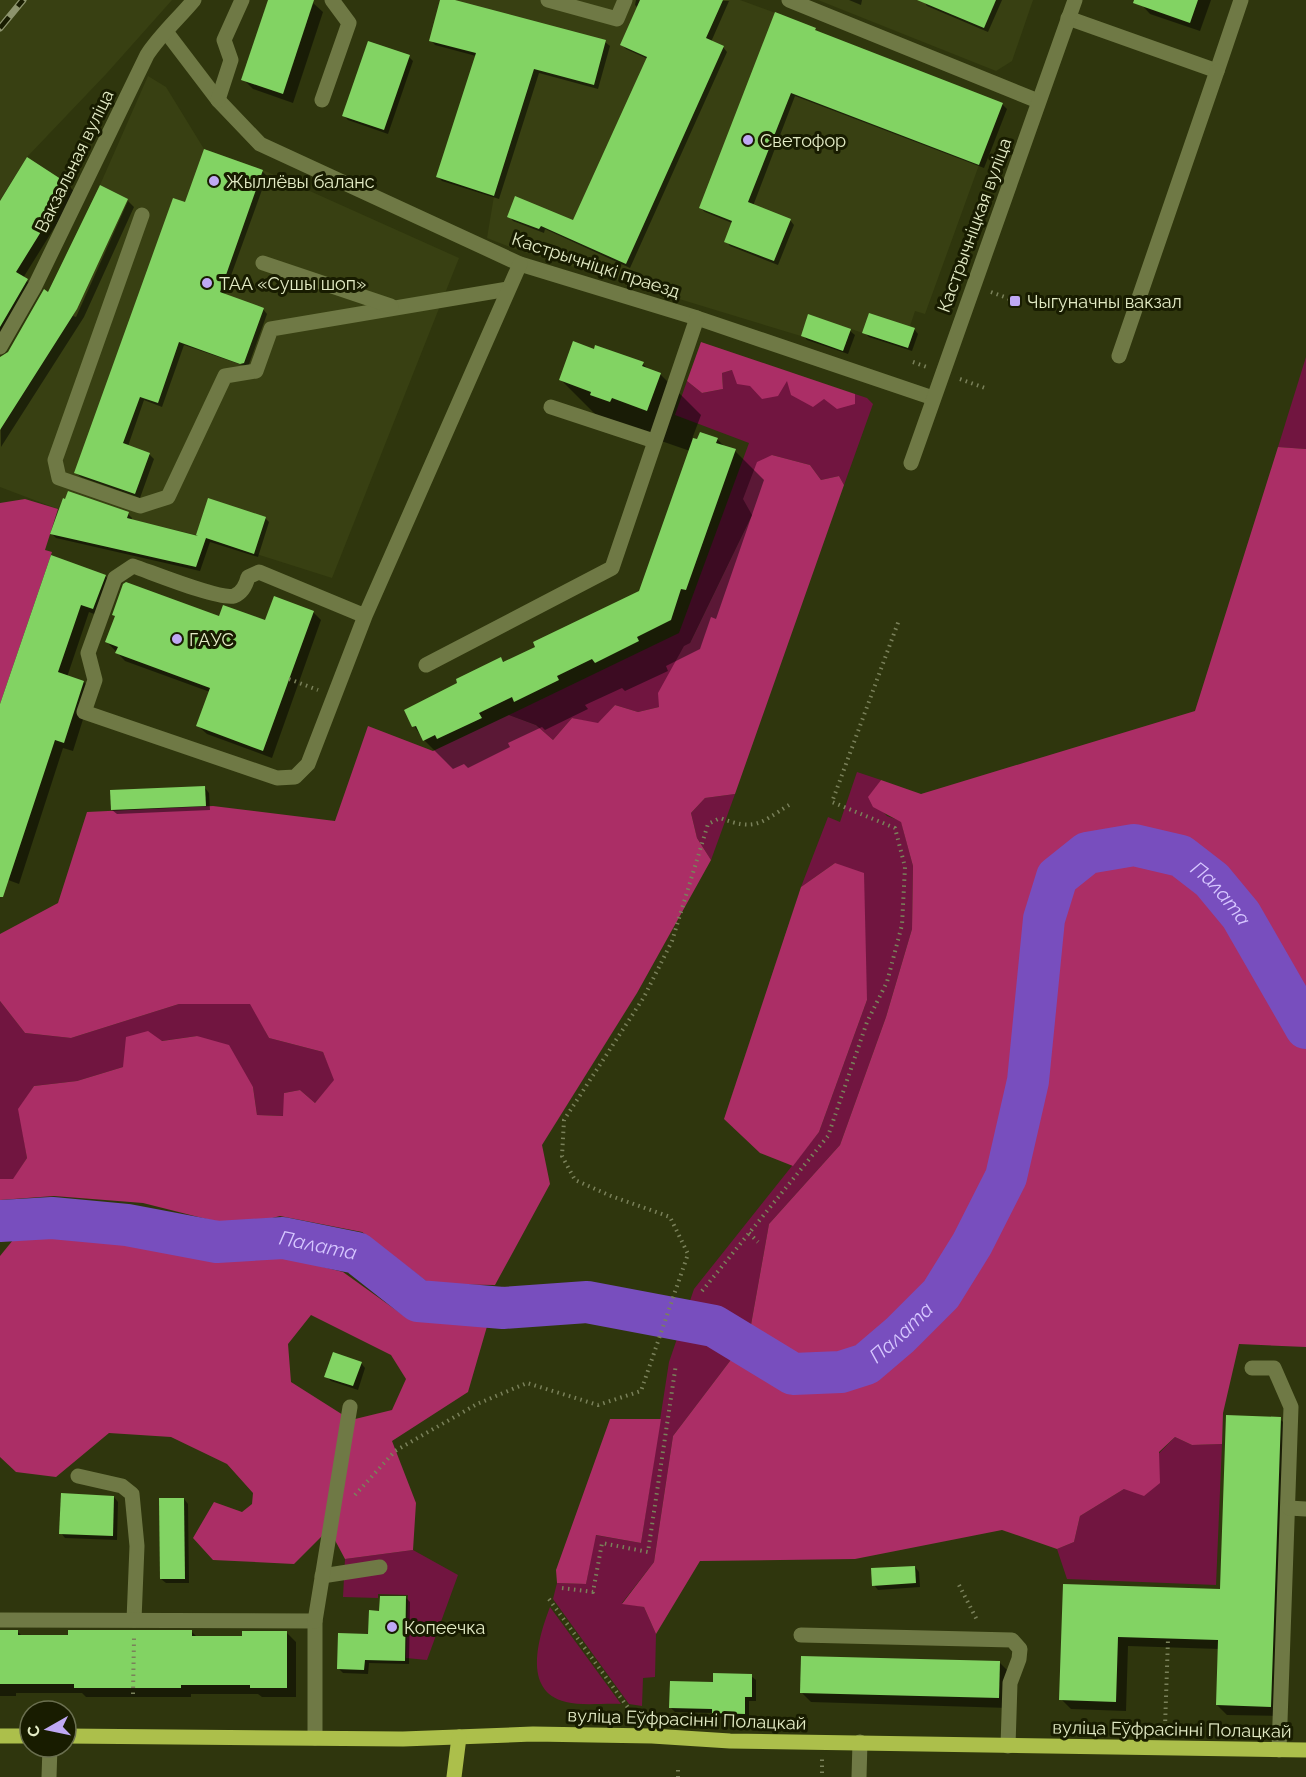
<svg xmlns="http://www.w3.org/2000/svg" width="1306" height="1777" font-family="Raleway,sans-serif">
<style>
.built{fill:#384012}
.green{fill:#711540}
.forest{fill:#ab2e66;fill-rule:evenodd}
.shadow{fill:#0007}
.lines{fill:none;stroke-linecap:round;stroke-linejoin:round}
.river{stroke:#784ebe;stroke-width:42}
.building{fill:#82d363}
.path{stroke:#7a815a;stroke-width:4;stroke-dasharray:1.5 4.5;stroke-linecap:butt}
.minor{stroke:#6f7945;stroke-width:15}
.major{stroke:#acbf4b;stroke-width:15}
.rail-casing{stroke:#8d946d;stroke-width:7}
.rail{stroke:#181c00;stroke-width:4.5;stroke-dasharray:14;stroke-linecap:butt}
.poi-dot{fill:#bfa9f4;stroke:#181c00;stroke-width:2}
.labels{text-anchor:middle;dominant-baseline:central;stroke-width:6;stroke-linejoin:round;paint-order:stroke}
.poi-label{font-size:18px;fill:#e4ecc6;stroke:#181c00;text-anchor:start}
.street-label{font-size:18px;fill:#e4ecc6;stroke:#181c00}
.water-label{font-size:20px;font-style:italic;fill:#d6c6ff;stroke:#181c00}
</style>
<rect width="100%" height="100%" fill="#2f360d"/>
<g class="built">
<polygon points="0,0 172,0 107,73 27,157 0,200"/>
<polygon points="440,0 740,0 816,28 816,30 979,165 925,314 915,311 910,326 915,328 908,348 851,329 843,351 801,336 518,250 487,238 494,196 532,69 429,41"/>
<polygon points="818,0 1033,0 1012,61 996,71"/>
<polygon points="148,76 166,87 204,149 263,170 459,258 332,578 196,535 113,515 63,498 58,509 0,487 0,368 48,293 100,185"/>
</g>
<g class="green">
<polygon points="1306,357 1306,449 1278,447"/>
<polygon points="732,370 788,380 824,399 855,404 855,394 867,398 873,404 844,485 839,476 821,480 810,465 772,455 752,515 659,707 638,712 615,705 598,724 572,718 553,740 536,725 509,715 679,633 749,443 675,415 687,381 702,393 723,389 722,373"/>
<polygon points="857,772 881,780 869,797 887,816 901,821 913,866 912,929 886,1017 840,1145 769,1224 749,1336 673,1436 654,1562 622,1603 644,1607 656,1634 655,1677 643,1678 642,1706 629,1704 553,1599 557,1583 586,1584 595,1535 641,1543 669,1362 694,1289 819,1132 867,1000 835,863 801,887 828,817 840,822"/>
<polygon points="735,794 711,860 697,838 691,813 705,798"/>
<polygon points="0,1001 25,1033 71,1038 179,1004 251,1004 269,1038 323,1052 335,1080 315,1103 300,1090 284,1093 284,1116 257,1115 253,1087 197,1036 161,1041 123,1067 77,1081 34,1086 19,1109 27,1158 13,1180 0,1179"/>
<polygon points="1175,1437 1192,1445 1222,1444 1216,1585 1067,1579 1057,1549 1074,1542 1080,1516 1124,1489"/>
<polygon points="413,1550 458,1575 427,1660 406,1658 408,1595 378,1594 378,1598 343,1597 345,1559"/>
<path d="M550,1607L621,1704C605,1703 581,1706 566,1702C521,1691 539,1636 550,1607Z"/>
</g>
<g class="forest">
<polygon points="701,342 855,394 855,404 837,409 824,399 813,407 791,395 787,381 778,396 762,399 750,386 737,384 732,370 722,373 723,389 702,393 687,381"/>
<polygon points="1278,447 1306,449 1306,1347 1239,1344 1223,1413 1222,1444 1192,1445 1175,1437 1159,1452 1160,1483 1144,1496 1124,1489 1080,1516 1074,1542 1057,1549 1002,1530 855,1559 700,1561 656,1634 644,1607 622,1604 654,1562 673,1436 749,1336 769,1224 840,1145 886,1017 912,929 913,866 901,822 873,807 868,797 881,780 921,794 1195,711"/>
<polygon points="772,455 810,465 821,480 839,476 844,485 735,794 705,798 691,813 697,838 711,860 637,993 542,1145 550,1184 495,1285 430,1284 362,1232 280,1216 238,1227 143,1203 54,1196 0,1200 0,1179 13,1179 27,1158 18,1109 34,1086 77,1081 123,1067 126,1037 148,1031 162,1041 197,1036 229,1045 253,1087 257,1115 283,1116 284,1093 300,1090 315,1103 334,1080 323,1052 269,1038 250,1004 179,1004 71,1038 25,1033 0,1001 0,934 58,903 87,812 213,806 335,821 368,726 433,751 509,715 536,725 553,740 572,718 598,723 615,705 638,712 659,707 658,693 684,646 690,643 752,515 743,499 757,462"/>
<polygon points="25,499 58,509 45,550 52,552 0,704 0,503"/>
<polygon points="835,863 864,873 867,1000 819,1132 793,1166 760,1153 724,1119 801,887"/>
<path d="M52,1237L126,1242L216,1261L280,1256L343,1272L407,1318L488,1323L468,1392L392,1441L416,1503L413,1550L345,1559L329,1529L294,1564L213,1560L193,1538L214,1502L242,1512L252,1504L253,1493L227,1464L171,1437L109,1433L56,1477L16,1472L0,1457V1256L13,1240ZM311,1315L391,1355L406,1379L392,1410L351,1420L291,1382L288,1344Z"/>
<polygon points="610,1419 661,1419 641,1543 596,1535 586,1584 557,1583 556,1570"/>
</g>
<g class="shadow">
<polygon points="270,0 306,0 313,3 323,12 293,103 253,89 243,79"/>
<polygon points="441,0 449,0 605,42 610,46 598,89 539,73 499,199 442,181 438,177 476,56 435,45 431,40"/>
<polygon points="636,0 729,1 711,42 723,47 727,52 630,268 545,229 544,233 513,221 509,216 574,222 648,59 626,49 622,45 638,8 635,5"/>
<polygon points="849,0 862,0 861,5"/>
<polygon points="923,0 1002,0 988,32 927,6"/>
<polygon points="1143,0 1211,0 1200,31 1150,14 1141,4"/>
<polygon points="776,14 815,30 819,33 1002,104 1007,109 984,168 795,96 753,206 790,220 794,225 778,265 730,246 726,241 732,223 705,212 700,208"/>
<polygon points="409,57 413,61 388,134 348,120 343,115"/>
<polygon points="262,171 267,176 224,295 263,309 267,314 248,367 184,345 162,407 144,400 128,446 149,454 154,459 140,498 81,477 76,473"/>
<polygon points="69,186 76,193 23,278 34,287 0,346 0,203"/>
<polygon points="125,200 73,316 76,317 128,201 134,207 84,317 1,447 0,358 9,353"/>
<polygon points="914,329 918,334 912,351 869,337 864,332"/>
<polygon points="850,331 855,335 848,354 807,340 803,335"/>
<polygon points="643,364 649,370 660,374 701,415 692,439 698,441 717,439 726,448 735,451 764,480 716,619 711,617 700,649 666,666 668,671 625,691 622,688 585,705 588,709 545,730 542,727 508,743 510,747 468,768 464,764 453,769 424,740 414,726 459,684 501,659 505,663 640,592 690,451 601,420 561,380"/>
<polygon points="128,514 132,518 131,521 201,538 265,518 269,522 258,557 210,542 200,571 56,538 52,534"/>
<polygon points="52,557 105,576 114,585 102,617 89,612 67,677 84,682 92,691 73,751 63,748 19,884 0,877 0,709"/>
<polygon points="313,612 321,620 272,758 207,734 198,726 210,692 125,661 107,642 116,617 114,615 220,618 265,622"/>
<polygon points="205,788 209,793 210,810 117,814 112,810"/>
<polygon points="361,1363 365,1368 358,1390 331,1381 326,1376"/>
<polygon points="1280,1419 1290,1429 1280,1716 1227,1715 1217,1705 1219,1649 1128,1646 1126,1711 1071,1709 1061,1699 1064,1585 1221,1590"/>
<polygon points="114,1497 118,1502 117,1540 65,1538 61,1533"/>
<polygon points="184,1499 188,1504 189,1583 166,1583 161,1579"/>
<polygon points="915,1567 919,1572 920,1587 878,1590 874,1585"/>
<polygon points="406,1598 410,1602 409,1664 369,1663 368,1674 343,1673 339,1669 369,1635 380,1612"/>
<polygon points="0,1631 17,1631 23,1637 192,1632 198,1638 244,1638 286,1632 296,1642 296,1697 262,1697 258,1694 191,1694 191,1697 86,1697 82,1693 16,1693 16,1696 0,1696"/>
<polygon points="1000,1663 1010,1673 1009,1708 811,1702 801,1692"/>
<polygon points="751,1676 756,1680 756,1701 749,1701 749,1718 718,1717 714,1713 675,1712 670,1707 714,1684"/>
</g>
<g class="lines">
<path class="river" id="s1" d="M0,1221L52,1218L127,1225L217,1242L283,1238L357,1253L418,1301L503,1308L587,1302L714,1326L793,1374L841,1372L866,1364L900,1335L941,1294L972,1244L1006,1177L1028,1081L1044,919L1057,877L1087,853L1134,845L1181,856L1212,880L1241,915L1306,1028"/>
</g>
<g class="building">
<polygon points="268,0 314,0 283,94 241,80"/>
<polygon points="440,0 455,0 606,40 594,85 534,69 494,196 436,177 476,53 429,41"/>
<polygon points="640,0 723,0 706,38 724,46 626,264 541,226 539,229 507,217 515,196 573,220 647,57 620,45"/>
<polygon points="917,0 996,0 984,28"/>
<polygon points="1134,0 1198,0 1190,23 1133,3"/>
<polygon points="775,12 816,28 815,30 1003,103 979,165 791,93 748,202 791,219 774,261 724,242 732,221 699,208"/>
<polygon points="368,41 410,55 384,130 342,116"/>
<polygon points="204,149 263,170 220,292 264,308 244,363 240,364 179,342 158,403 140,397 123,443 150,453 135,494 74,473 173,198 185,202"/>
<polygon points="27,157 70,185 16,272 28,279 0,327 0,201"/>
<polygon points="100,185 128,199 77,309 0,430 0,357 8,352 44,289 48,292"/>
<polygon points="869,313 915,328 908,348 862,333"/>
<polygon points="808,314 851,329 843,351 801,336"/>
<polygon points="573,341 594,349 595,345 644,362 642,366 661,373 647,411 612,398 610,402 590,395 591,392 559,380"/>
<polygon points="700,432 718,438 716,443 736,449 686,590 681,589 671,620 637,637 639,641 595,663 592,659 557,676 559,680 514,702 512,697 479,713 482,718 437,739 435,735 423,741 416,726 412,727 404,710 457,683 456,679 501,657 503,662 535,647 533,642 639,591 693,438 697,439"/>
<polygon points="68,491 129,512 127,518 198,536 196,535 208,498 266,517 254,554 206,538 196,567 50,534 63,498 65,499"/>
<polygon points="51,555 106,575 93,609 81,605 58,672 84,681 64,743 55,740 3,897 0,897 0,704"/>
<polygon points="126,582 219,616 223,605 265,620 274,596 314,611 263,751 196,726 210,688 115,653 118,647 105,642 115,616 112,615 123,584"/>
<polygon points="205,786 206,806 111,810 110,790"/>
<polygon points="333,1352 362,1362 353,1386 324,1377"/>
<polygon points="1226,1415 1281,1417 1271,1707 1216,1705 1218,1640 1118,1637 1116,1702 1059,1700 1063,1584 1220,1589"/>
<polygon points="61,1493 114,1496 113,1536 59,1534"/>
<polygon points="159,1498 184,1498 185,1579 160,1579"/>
<polygon points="915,1566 916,1583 872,1586 871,1568"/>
<polygon points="380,1596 406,1596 405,1661 365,1660 364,1670 337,1669 338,1633 368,1634 369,1610 379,1611"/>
<polygon points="0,1630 18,1630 18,1635 68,1635 68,1630 192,1630 192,1636 242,1636 242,1631 287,1631 287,1688 250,1688 250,1685 181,1685 181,1688 74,1688 74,1684 0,1684"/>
<polygon points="801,1656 1000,1661 999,1698 800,1693"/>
<polygon points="713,1673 752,1674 752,1697 745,1697 745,1714 712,1713 712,1709 669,1708 670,1681 713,1682"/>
</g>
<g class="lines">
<g class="path">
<polyline points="991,292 1015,301"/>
<polyline points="913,362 927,367"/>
<polyline points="960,379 985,388"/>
<polyline points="289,679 318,690"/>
<polyline points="749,1233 758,1242"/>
<polyline points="702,1291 828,1136 867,1022 887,982 902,925 905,867 895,828 832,802 899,620"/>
<path d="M355,1495L395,1451L477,1404L527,1383L598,1405L641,1391L688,1254L670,1217L611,1196L575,1180L562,1156L564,1120L644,997L672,941L708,824L720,818C755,831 759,824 789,805"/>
<polyline points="959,1585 977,1620"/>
<polyline points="562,1588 593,1592 602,1543 648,1552 676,1364"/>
<polyline points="549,1599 629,1709"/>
<polyline points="133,1694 134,1638"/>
<polyline points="1165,1727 1168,1639"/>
<polyline points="678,1770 678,1777"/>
<polyline points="822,1773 822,1759"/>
</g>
<g class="minor">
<polyline points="548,0 617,19 625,0"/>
<polyline points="789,0 1038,101"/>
<polyline points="1068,18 1217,71 1241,0"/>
<polyline points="167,33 218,100 260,144 520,264 697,318 933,398"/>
<polyline points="218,100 231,60 224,40 242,0"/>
<polyline points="322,100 349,23 332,0"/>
<polyline points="142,215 55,460 59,478 140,506 168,497 225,376 256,371 271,329 508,289"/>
<polyline points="263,263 391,306"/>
<path d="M0,347L35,286L147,55C160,35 179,18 194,0"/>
<polyline points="1119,356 1217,71"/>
<polyline points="551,407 654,441"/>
<polyline points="911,463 1075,0"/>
<path d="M365,616L259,572L248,577C246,585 242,593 234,596C219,600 151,572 133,566L115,578L88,653L95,680L84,712L277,778L295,777L308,764L365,616L520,264"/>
<polyline points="426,665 612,568 697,318"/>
<polyline points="1252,1368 1274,1368 1291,1407 1279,1750"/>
<polyline points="78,1476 122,1486 132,1494 137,1546 134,1620"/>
<polyline points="1289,1508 1306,1509"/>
<polyline points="322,1576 380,1567"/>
<polyline points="0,1620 315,1621 315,1738"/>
<polyline points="315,1621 350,1407"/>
<polyline points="801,1635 1012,1640 1020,1649 1019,1659 1010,1683 1008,1746"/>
<polyline points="49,1777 50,1747"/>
<polyline points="859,1777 860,1742"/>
</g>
<g class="major">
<polyline points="0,1736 30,1736"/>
<polyline points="66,1736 403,1739 533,1734 652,1736 730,1741 1306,1750"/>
<polyline points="454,1777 459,1737"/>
</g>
<defs>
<polyline id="rail" points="0,28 23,0"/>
</defs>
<use href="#rail" class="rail-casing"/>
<use href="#rail" class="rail"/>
</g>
<g class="poi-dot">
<circle cx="748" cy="140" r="6"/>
<circle cx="214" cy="181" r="6"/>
<circle cx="207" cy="283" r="6"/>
<rect x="1009" y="295" width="12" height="12" rx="3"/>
<circle cx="177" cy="639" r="6"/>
<circle cx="392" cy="1627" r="6"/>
</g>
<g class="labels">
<g class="poi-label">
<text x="760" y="140">Светофор</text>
<text x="226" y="181">Жыллёвы баланс</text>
<text x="219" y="283">ТАА «Сушы шоп»</text>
<text x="1027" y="301">Чыгуначны вакзал</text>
<text x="189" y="639">ГАУС</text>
<text x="404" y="1627">Копеечка</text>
</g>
<g class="street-label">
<text transform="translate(74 161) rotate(-64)">Вакзальная вуліца</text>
<text transform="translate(974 225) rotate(-70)">Кастрычніцкая вуліца</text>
<text transform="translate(596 265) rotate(18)">Кастрычніцкі праезд</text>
<text transform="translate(687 1719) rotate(2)">вуліца Еўфрасінні Полацкай</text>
<text transform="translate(1172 1729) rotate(1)">вуліца Еўфрасінні Полацкай</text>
</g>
<g class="water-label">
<text stroke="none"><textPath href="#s1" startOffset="1635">Палата</textPath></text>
<text stroke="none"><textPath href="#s1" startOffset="321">Палата</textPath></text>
<text stroke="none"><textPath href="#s1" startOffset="951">Палата</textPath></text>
</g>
</g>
<g transform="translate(48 1729) rotate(261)"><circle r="28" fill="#181c00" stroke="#6a6f4f" stroke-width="1.5"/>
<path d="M0-4.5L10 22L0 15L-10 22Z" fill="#bfa9f4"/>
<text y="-9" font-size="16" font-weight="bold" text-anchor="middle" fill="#e4ecc6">С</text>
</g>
</svg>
